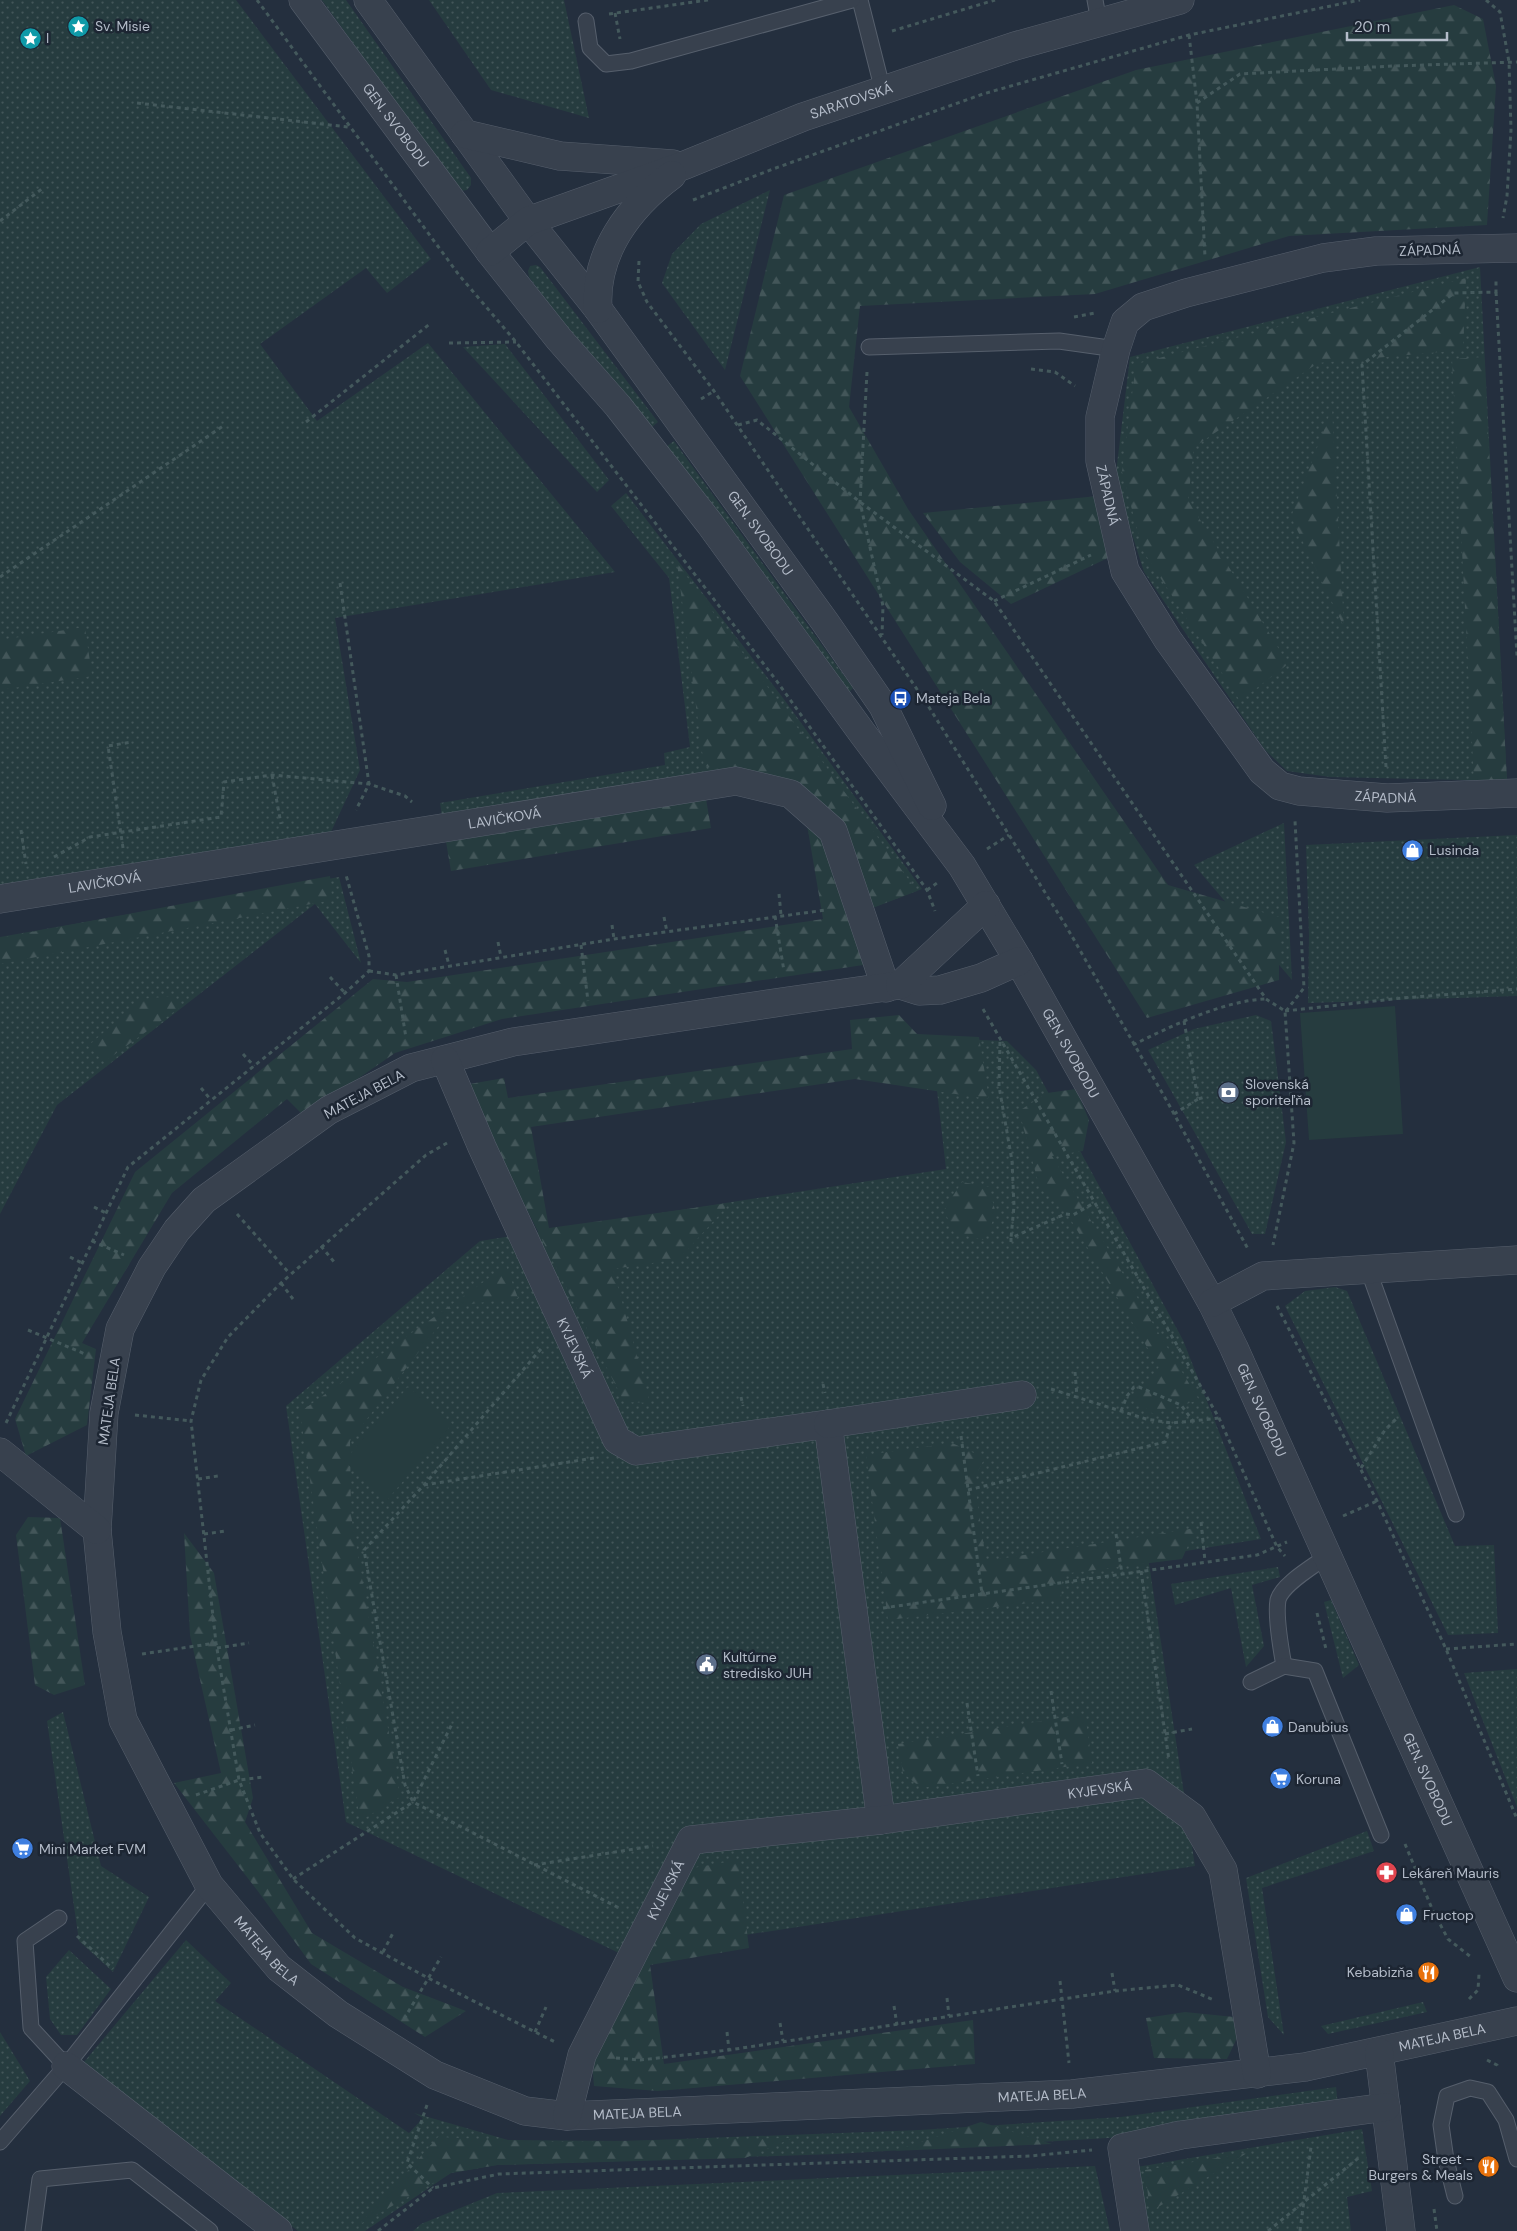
<svg xmlns="http://www.w3.org/2000/svg" width="1517" height="2231" font-family="'DM Sans',sans-serif">
<style>
.grass{fill:url(#grass-dots)}
.forest{fill:url(#forest-firs)}
.garden{fill:#263c3f}
.lines{fill:none;stroke-linecap:round;stroke-linejoin:round}
.lane-casing{stroke:#565f6c;stroke-width:17}
.street-casing{stroke:#565f6c;stroke-width:29}
.path{stroke:#44595c;stroke-width:3;stroke-dasharray:4 4;stroke-linecap:butt}
.lane{stroke:#38414e;stroke-width:15}
.street{stroke:#38414e;stroke-width:28}
.labels{text-anchor:middle;dominant-baseline:central;stroke-width:5;stroke-linejoin:round;paint-order:stroke}
.poi-label{font-size:14px;fill:#b4bcc9;stroke:#1d2633;text-anchor:start}
.street-label{font-size:14px;fill:#b4bcc9;stroke:#1d2633}
</style>
<defs>
<pattern id="grass-dots" width="8" height="8" patternUnits="userSpaceOnUse" patternTransform="scale(1.25)"><rect width="8" height="8" fill="#263c3f"/><path d="M2 2h.1M6 6h.1" fill="none" stroke="#435659" stroke-width="1.8" stroke-linecap="round"/></pattern>
<pattern id="forest-firs" width="22" height="20" patternUnits="userSpaceOnUse" patternTransform="scale(1.25)"><rect width="22" height="20" fill="#263c3f"/><path d="M5 1l3.5 6h-7zM16 11l3.5 6h-7z" fill="#435659"/></pattern>
</defs>
<rect width="100%" height="100%" fill="#242f3e"/>
<g class="grass">
<polygon points="0,0 236,0 431,259 387,293 366,268 260,344 317,421 428,343 615,572 335,618 360,770 330,834 0,885"/>
<polygon points="322,0 346,0 471,178 471,185 467,190 460,191 457,188"/>
<polygon points="429,0 564,0 589,118 491,90"/>
<polygon points="770,190 725,370 662,283 672,254 701,224"/>
<polygon points="536,265 540,267 658,422 645,433 529,277 528,271 530,266"/>
<polygon points="1480,267 1507,781 1330,777 1287,771 1265,750 1144,572 1115,481 1130,357"/>
<polygon points="505,344 609,480 597,492 463,347"/>
<polygon points="674,441 853,688 842,700 659,452"/>
<polygon points="626,493 783,698 922,889 866,910 795,789 443,823 440,803 665,765 664,753 690,747 669,578 611,506"/>
<polygon points="1284,823 1292,980 1194,865"/>
<polygon points="1517,835 1517,996 1308,1003 1309,936 1306,845"/>
<polygon points="339,877 361,963 315,904 57,1105 0,1214 0,937"/>
<polygon points="1256,1015 1271,1021 1286,1142 1265,1234 1252,1234 1148,1050 1194,1029"/>
<polygon points="931,1038 1007,1041 1036,1070 1183,1340 1261,1539 1148,1557 1195,1866 621,1954 346,1822 286,1406 480,1241 946,1169"/>
<polygon points="1335,1287 1347,1291 1455,1546 1494,1545 1498,1633 1448,1635 1285,1306 1305,1291"/>
<polygon points="1278,1567 1280,1577 1252,1585 1264,1646 1246,1667 1231,1588 1175,1605 1171,1584"/>
<polygon points="1331,1600 1359,1665 1343,1678 1324,1602"/>
<polygon points="1517,1669 1517,1807 1464,1673"/>
<polygon points="63,1712 101,1866 149,1897 113,1972 79,1941 47,1721"/>
<polygon points="1367,1831 1374,1851 1262,1888 1284,2035 1268,2017 1246,1878"/>
<polygon points="186,1940 231,1983 215,2001 409,2133 423,2118 414,2113 508,2140 627,2141 919,2130 1121,2117 1336,2087 1338,2106 1125,2137 836,2154 497,2165 451,2173 365,2231 298,2231 84,2062"/>
<polygon points="69,1950 111,1989 77,2035 61,2035 50,2019 46,1977"/>
<polygon points="1423,2002 1427,2012 1328,2034 1321,2026"/>
<polygon points="0,2032 30,2081 0,2116"/>
<polygon points="1362,2129 1372,2191 1347,2197 1351,2231 1142,2231 1131,2168"/>
<polygon points="1095,2166 1110,2231 413,2231 421,2224 497,2193"/>
</g>
<g class="forest">
<polygon points="1454,5 1483,19 1496,86 1487,225 1289,236 1095,294 860,306 849,407 908,509 1168,885 1279,917 1279,980 1147,1018 740,376 784,195 1136,70"/>
<polygon points="1466,278 1463,350 1318,363 1194,447 1188,500 1288,664 1240,701 1143,551 1122,472 1136,364"/>
<polygon points="1484,357 1507,781 1474,780 1452,359"/>
<polygon points="1332,408 1344,627 1291,517"/>
<polygon points="1098,496 1110,557 1011,604 960,562 923,513"/>
<polygon points="677,563 917,891 870,909 797,785 704,766"/>
<polygon points="85,627 92,676 0,690 0,640"/>
<polygon points="706,799 711,828 451,871 446,842"/>
<polygon points="806,819 824,835 870,964 502,1019 395,1053 304,1116 287,1099 172,1193 82,1343 96,1349 87,1425 26,1456 15,1419 135,1172 373,979 407,982 823,919"/>
<polygon points="330,876 332,900 0,964 0,938"/>
<polygon points="173,996 182,1006 104,1062 88,1046 142,999"/>
<polygon points="899,1015 917,1034 979,1037 989,1099 855,1079 531,1127 549,1228 730,1203 679,1259 613,1269 650,1403 624,1402 464,1085 504,1078 508,1098 852,1049 850,1020"/>
<polygon points="1076,1089 1089,1120 1083,1151 1052,1156 1199,1400 1153,1414 1134,1398 1159,1367 1062,1205 1040,1189 1019,1111 1047,1093"/>
<polygon points="962,1182 989,1187 996,1214 984,1240 954,1233 944,1210"/>
<polygon points="506,1266 518,1298 454,1306 350,1441 351,1515 400,1797 360,1821 300,1412"/>
<polygon points="952,1443 985,1458 974,1478 986,1561 1196,1528 1182,1559 1062,1574 1061,1599 888,1620 866,1455"/>
<polygon points="28,1517 60,1518 85,1685 54,1695 35,1685 16,1535"/>
<polygon points="184,1533 214,1573 253,1798 245,1822 312,1933 403,1987 466,2011 425,2037 311,1964 257,1890 174,1783 221,1773 190,1635"/>
<polygon points="1085,1714 1092,1763 921,1788 903,1773 898,1744"/>
<polygon points="738,1860 749,1948 650,1965 664,2064 973,2020 975,2064 658,2091 594,2086 592,2063 687,1869"/>
<polygon points="1185,2012 1234,2017 1239,2034 1227,2059 1154,2058 1146,2018"/>
<polygon points="981,2122 1052,2144 894,2151"/>
<polygon points="438,2137 553,2142 793,2138 745,2158 497,2165 451,2173 360,2224"/>
<polygon points="1247,2153 1150,2212 1145,2170"/>
</g>
<g class="garden">
<polygon points="1395,1006 1403,1134 1309,1140 1300,1013"/>
<polygon points="408,1387 452,1424 387,1500 344,1461"/>
</g>
<g class="lines">
<defs>
<g id="lane">
<polyline points="860,0 883,91"/>
<polyline points="1095,0 1099,22"/>
<polyline points="586,21 590,48 606,64 631,61 852,0"/>
<polyline points="869,347 1059,341 1116,349"/>
<polyline points="1368,1269 1456,1514"/>
<path d="M1284,1666C1281,1649 1275,1617 1278,1600C1282,1584 1314,1566 1327,1556"/>
<polyline points="1251,1682 1284,1666 1315,1671 1381,1835"/>
<polyline points="66,2066 209,1885"/>
<polyline points="0,2142 66,2066 31,2028 25,1941 59,1918"/>
<polyline points="1455,2196 1446,2160 1441,2125 1447,2096 1470,2088 1488,2092 1506,2120 1517,2159"/>
<polyline points="33,2231 40,2179 132,2170 210,2231"/>
</g>
<g id="street">
<path id="s1" d="M303,0L490,252L559,339L618,406L710,524L863,734L962,866L1019,961L1212,1303L1234,1348L1517,1978"/>
<path id="s2" d="M368,0L528,221L598,309L825,622L883,706L932,806"/>
<polyline points="465,134 560,156 673,164"/>
<path id="s3" d="M1517,248L1376,251L1323,258L1186,293L1143,307L1125,322L1116,349L1100,417V461L1125,571L1168,640L1262,771L1280,786L1299,791L1387,798L1517,793"/>
<path id="s4" d="M490,252L528,221L685,165L803,117L1015,46L1180,0"/>
<path d="M598,309C594,253 629,207 672,175"/>
<path id="s5" d="M0,899L736,781L791,794L833,831L886,988"/>
<path id="s6" d="M1019,961L981,978L940,990L919,991L900,985L788,1001L513,1042L411,1068L329,1110L204,1200L177,1230L152,1267L120,1329L104,1413L97,1530L107,1632L123,1720L209,1885L279,1968L338,2014L435,2075L525,2111L567,2116L1072,2094L1305,2067L1517,2021"/>
<polyline points="900,985 986,905"/>
<path id="s7" d="M445,1060L482,1147L617,1440L636,1451L828,1424L881,1820"/>
<polyline points="1212,1303 1263,1276 1517,1260"/>
<polyline points="828,1424 1022,1395"/>
<polyline points="0,1452 97,1530"/>
<polyline points="1379,2052 1401,2231"/>
<polyline points="66,2066 278,2231"/>
<path id="s8" d="M567,2116L582,2055L691,1840L881,1820L1146,1783L1192,1817L1223,1870L1257,2074"/>
<polyline points="1135,2231 1122,2148 1181,2135 1386,2107"/>
</g>
</defs>
<use href="#lane" class="lane-casing"/>
<use href="#street" class="street-casing"/>
<g class="path">
<polyline points="257,0 459,275 516,342 776,680 927,890 935,911"/>
<polyline points="1486,0 1500,12 1509,62 1511,130 1507,196 1503,218"/>
<polyline points="615,13 620,39"/>
<polyline points="609,14 708,0"/>
<polyline points="892,31 995,0"/>
<polyline points="1189,35 1197,103 1205,257"/>
<polyline points="137,103 348,127"/>
<polyline points="1197,103 1240,74 1393,66 1517,62"/>
<polyline points="693,200 773,169 983,94 1189,35 1360,0"/>
<polyline points="0,221 43,188"/>
<polyline points="639,261 638,282 647,302 714,391 927,704 1066,926 1168,1103 1248,1249"/>
<polyline points="1496,292 1517,656"/>
<polyline points="1074,317 1095,313"/>
<polyline points="449,343 516,342"/>
<polyline points="1031,369 1055,372 1075,386"/>
<polyline points="867,372 860,502 883,606 882,635"/>
<polyline points="701,399 714,391"/>
<polyline points="306,422 431,323"/>
<polyline points="738,425 757,420 860,502 994,601 1266,999 1285,1011 1294,1143 1273,1245"/>
<polyline points="0,577 223,426"/>
<polyline points="340,583 369,784 356,810"/>
<polyline points="994,601 1091,555"/>
<polyline points="1386,767 1362,365 1454,293 1496,292 1496,279"/>
<polyline points="272,775 281,824"/>
<polyline points="21,830 26,864"/>
<polyline points="123,848 108,746 132,742"/>
<polyline points="987,849 1009,835"/>
<polyline points="54,857 90,837 221,817 224,782 272,775 369,784 405,796 412,802"/>
<polyline points="927,890 937,883"/>
<polyline points="779,894 781,915"/>
<polyline points="775,916 784,971"/>
<polyline points="664,917 667,932"/>
<polyline points="612,925 614,939"/>
<polyline points="498,942 501,957"/>
<polyline points="581,945 588,1001"/>
<polyline points="445,950 449,965"/>
<polyline points="369,971 396,975 614,939 826,910"/>
<polyline points="396,975 406,1038"/>
<polyline points="330,977 345,993"/>
<polyline points="983,1009 1219,1418 1277,1547 1285,1556"/>
<polyline points="1285,1011 1402,998 1517,989"/>
<polyline points="1286,1011 1304,988 1295,821"/>
<polyline points="1184,1021 1198,1099 1205,1097"/>
<polyline points="1000,1042 999,1086 1012,1161 1014,1206 1011,1238"/>
<path d="M1133,1045C1171,1026 1223,1001 1265,999"/>
<polyline points="243,1054 254,1066"/>
<polyline points="201,1088 211,1100"/>
<polyline points="1174,1114 1198,1099"/>
<polyline points="447,1143 426,1155 281,1283 228,1337 201,1380 191,1421 216,1643 239,1780 260,1833 293,1879 355,1938 428,1978 555,2042"/>
<polyline points="94,1207 106,1213"/>
<polyline points="237,1214 290,1274"/>
<polyline points="92,1241 124,1255"/>
<polyline points="1011,1242 1011,1238 1065,1214 1073,1215 1094,1203"/>
<polyline points="321,1246 335,1263"/>
<polyline points="70,1257 82,1263"/>
<polyline points="281,1283 293,1299"/>
<polyline points="1277,1306 1377,1501 1446,1649 1517,1819"/>
<polyline points="28,1330 85,1354"/>
<polyline points="541,1349 424,1485 364,1550 405,1785 413,1802 621,1909"/>
<polyline points="1075,1372 1077,1397"/>
<polyline points="823,1384 825,1393"/>
<polyline points="1051,1389 1146,1419 1171,1423 1193,1421"/>
<polyline points="741,1397 743,1406"/>
<polyline points="1121,1411 1127,1396 1134,1387 1139,1387 1181,1405 1193,1421 1219,1418"/>
<polyline points="135,1415 191,1421"/>
<polyline points="6,1423 128,1167 345,993 369,971 369,956 346,875"/>
<polyline points="961,1436 982,1594"/>
<polyline points="1361,1468 1385,1430 1396,1419"/>
<polyline points="198,1479 218,1476"/>
<polyline points="424,1485 594,1458"/>
<polyline points="968,1490 1165,1442 1171,1423"/>
<polyline points="1343,1516 1377,1501"/>
<polyline points="1201,1522 1205,1561"/>
<polyline points="204,1534 226,1531"/>
<polyline points="1116,1534 1122,1574"/>
<polyline points="1141,1571 1169,1760"/>
<polyline points="883,1608 1257,1555 1287,1542"/>
<polyline points="1317,1613 1326,1649"/>
<polyline points="217,1648 249,1643"/>
<polyline points="1446,1649 1517,1644"/>
<polyline points="142,1654 216,1643"/>
<polyline points="1051,1691 1062,1764"/>
<polyline points="967,1703 978,1776"/>
<polyline points="231,1730 255,1725"/>
<polyline points="1165,1734 1192,1729"/>
<polyline points="196,1795 239,1780 263,1777"/>
<polyline points="1405,1844 1433,1911 1448,1939 1471,1957"/>
<polyline points="534,1865 653,1846"/>
<polyline points="293,1879 413,1802 452,1724"/>
<polyline points="77,1936 113,1969"/>
<polyline points="383,1952 393,1933"/>
<polyline points="1112,1973 1115,1991"/>
<polyline points="1060,1981 1069,2063"/>
<polyline points="947,1998 949,2016"/>
<polyline points="1469,1999 1478,1990 1479,1974"/>
<polyline points="894,2006 897,2025"/>
<polyline points="404,2019 441,1957"/>
<polyline points="780,2023 783,2041"/>
<polyline points="535,2032 546,2007"/>
<polyline points="727,2032 729,2050"/>
<polyline points="616,2058 640,2060 729,2050 1115,1991 1178,1985 1214,2000"/>
<polyline points="1487,2060 1497,2065 1499,2069"/>
<polyline points="427,2105 407,2163 433,2188"/>
<polyline points="1434,2209 1437,2231"/>
<polyline points="378,2231 433,2188 499,2174 1030,2156 1092,2150"/>
<polyline points="1268,2231 1361,2156"/>
<polyline points="1300,2231 1311,2147"/>
</g>
<use href="#lane" class="lane"/>
<use href="#street" class="street"/>
</g>
<defs>
<symbol id="sight-disc" viewBox="-11 -11 22 22"><circle r="9.5" fill="#0f9aa8" stroke="#1d2633"/><path d="M0-6L1.8-2.2L6-1.7L2.9 1.2L3.7 5.4L0 3.3L-3.7 5.4L-2.9 1.2L-6-1.7L-1.8-2.2Z" fill="#fff"/></symbol>
<symbol id="bus-disc" viewBox="-11 -11 22 22"><circle r="9.5" fill="#1a4fb4" stroke="#1d2633"/><path d="M-5-6H5V4H4V6H2V4H-2V6H-4V4H-5ZM-3.5-4V0h7V-4ZM-3.5 1.2v1.5H-2V1.2ZM2 1.2v1.5H3.5V1.2Z" fill="#fff"/></symbol>
<symbol id="shop-disc" viewBox="-11 -11 22 22"><circle r="9.5" fill="#3f7fe0" stroke="#1d2633"/><path d="M-5-2.5h2.3a2.7 3.5 0 0 1 5.4 0H5L5.5 6h-11ZM-1.5-2.5h3a1.5 2.3 0 0 0-3 0Z" fill="#fff"/></symbol>
<symbol id="bank-disc" viewBox="-11 -11 22 22"><circle r="9.5" fill="#5c6f8a" stroke="#1d2633"/><path d="M-6-4H6V4H-6ZM0-2.3a2.3 2.3 0 1 0 0 4.6a2.3 2.3 0 1 0 0-4.6Z" fill="#fff"/></symbol>
<symbol id="civic-disc" viewBox="-11 -11 22 22"><circle r="9.5" fill="#5c6f8a" stroke="#1d2633"/><path d="M-.6-6.5H3V-4.5H.6V-3L4-1V1h2V6H-6V1h2V-1L-.6-3ZM-1.2 2.5V6h2.4V2.5Z" fill="#fff"/></symbol>
<symbol id="supermarket-disc" viewBox="-11 -11 22 22"><circle r="9.5" fill="#3f7fe0" stroke="#1d2633"/><path d="M-6-5.5h2.5l.6 2H6L4.5 2H-2.5L-4.4-4H-6ZM-1.5 3.2a1.3 1.3 0 1 0 .1 0ZM3 3.2a1.3 1.3 0 1 0 .1 0Z" fill="#fff"/></symbol>
<symbol id="pharmacy-disc" viewBox="-11 -11 22 22"><circle r="9.5" fill="#e0444e" stroke="#1d2633"/><path d="M-2-6h4v4h4v4h-4v4h-4v-4h-4v-4h4Z" fill="#fff"/></symbol>
<symbol id="restaurant-disc" viewBox="-11 -11 22 22"><circle r="9.5" fill="#e8710a" stroke="#1d2633"/><path d="M-5-6h1v4h1v-4h1v4h1v-4h1v5L-1.5 .5V6h-2V.5L-5-1ZM5-6V6H3V1.5H1.5Q1.5-4 5-6Z" fill="#fff"/></symbol>
</defs>
<g fill-rule="evenodd">
<use href="#sight-disc" x="66" y="14" width="25" height="25"/>
<use href="#sight-disc" x="18" y="26" width="25" height="25"/>
<use href="#bus-disc" x="888" y="686" width="25" height="25"/>
<use href="#shop-disc" x="1400" y="838" width="25" height="25"/>
<use href="#bank-disc" x="1216" y="1080" width="25" height="25"/>
<use href="#civic-disc" x="694" y="1652" width="25" height="25"/>
<use href="#shop-disc" x="1260" y="1714" width="25" height="25"/>
<use href="#supermarket-disc" x="1268" y="1766" width="25" height="25"/>
<use href="#supermarket-disc" x="10" y="1836" width="25" height="25"/>
<use href="#pharmacy-disc" x="1374" y="1860" width="25" height="25"/>
<use href="#shop-disc" x="1394" y="1902" width="25" height="25"/>
<use href="#restaurant-disc" x="1416" y="1960" width="25" height="25"/>
<use href="#restaurant-disc" x="1476" y="2154" width="25" height="25"/>
</g>
<g class="labels">
<g class="poi-label">
<text x="95" y="26">Sv. Misie</text>
<text x="46" y="38">I</text>
<text x="916" y="698">Mateja Bela</text>
<text x="1429" y="850">Lusinda</text>
<text x="1245" y="1084">Slovenská<tspan x="1245" dy="16">sporiteľňa</tspan></text>
<text x="723" y="1657">Kultúrne<tspan x="723" dy="16">stredisko JUH</tspan></text>
<text x="1288" y="1727">Danubius</text>
<text x="1296" y="1779">Koruna</text>
<text x="39" y="1849">Mini Market FVM</text>
<text x="1402" y="1873">Lekáreň Mauris</text>
<text x="1423" y="1915">Fructop</text>
<text x="1413" y="1972" text-anchor="end">Kebabizňa</text>
<text x="1473" y="2159" text-anchor="end">Street -<tspan x="1473" dy="16">Burgers &amp; Meals</tspan></text>
</g>
<g class="street-label">
<text stroke="none"><textPath href="#s4" startOffset="394">SARATOVSKÁ</textPath></text>
<text stroke="none"><textPath href="#s1" startOffset="156">GEN. SVOBODU</textPath></text>
<text transform="translate(1430 250) rotate(-2)">ZÁPADNÁ</text>
<text stroke="none"><textPath href="#s3" startOffset="582">ZÁPADNÁ</textPath></text>
<text stroke="none"><textPath href="#s2" startOffset="662">GEN. SVOBODU</textPath></text>
<text stroke="none"><textPath href="#s3" startOffset="1032">ZÁPADNÁ</textPath></text>
<text stroke="none"><textPath href="#s5" startOffset="511">LAVIČKOVÁ</textPath></text>
<text stroke="none"><textPath href="#s5" startOffset="106">LAVIČKOVÁ</textPath></text>
<text stroke="none"><textPath href="#s1" startOffset="1305">GEN. SVOBODU</textPath></text>
<text transform="translate(364 1094) rotate(-28)">MATEJA BELA</text>
<text stroke="none"><textPath href="#s7" startOffset="316">KYJEVSKÁ</textPath></text>
<text transform="translate(109 1401) rotate(-82)">MATEJA BELA</text>
<text stroke="none"><textPath href="#s1" startOffset="1710">GEN. SVOBODU</textPath></text>
<text stroke="none"><textPath href="#s1" startOffset="2115">GEN. SVOBODU</textPath></text>
<text stroke="none"><textPath href="#s8" startOffset="716">KYJEVSKÁ</textPath></text>
<text stroke="none"><textPath href="#s8" startOffset="248">KYJEVSKÁ</textPath></text>
<text stroke="none"><textPath href="#s6" startOffset="1691">MATEJA BELA</textPath></text>
<text stroke="none"><textPath href="#s6" startOffset="2921">MATEJA BELA</textPath></text>
<text stroke="none"><textPath href="#s6" startOffset="2516">MATEJA BELA</textPath></text>
<text stroke="none"><textPath href="#s6" startOffset="2111">MATEJA BELA</textPath></text>
</g>
</g>
<path d="M1347 32v8h100v-8" fill="none" stroke="#b4bcc9" stroke-width="2.5"/>
<text x="1354" y="32" font-size="15" fill="#b4bcc9" stroke="#1d2633" stroke-width="4" paint-order="stroke">20 m</text>
</svg>
